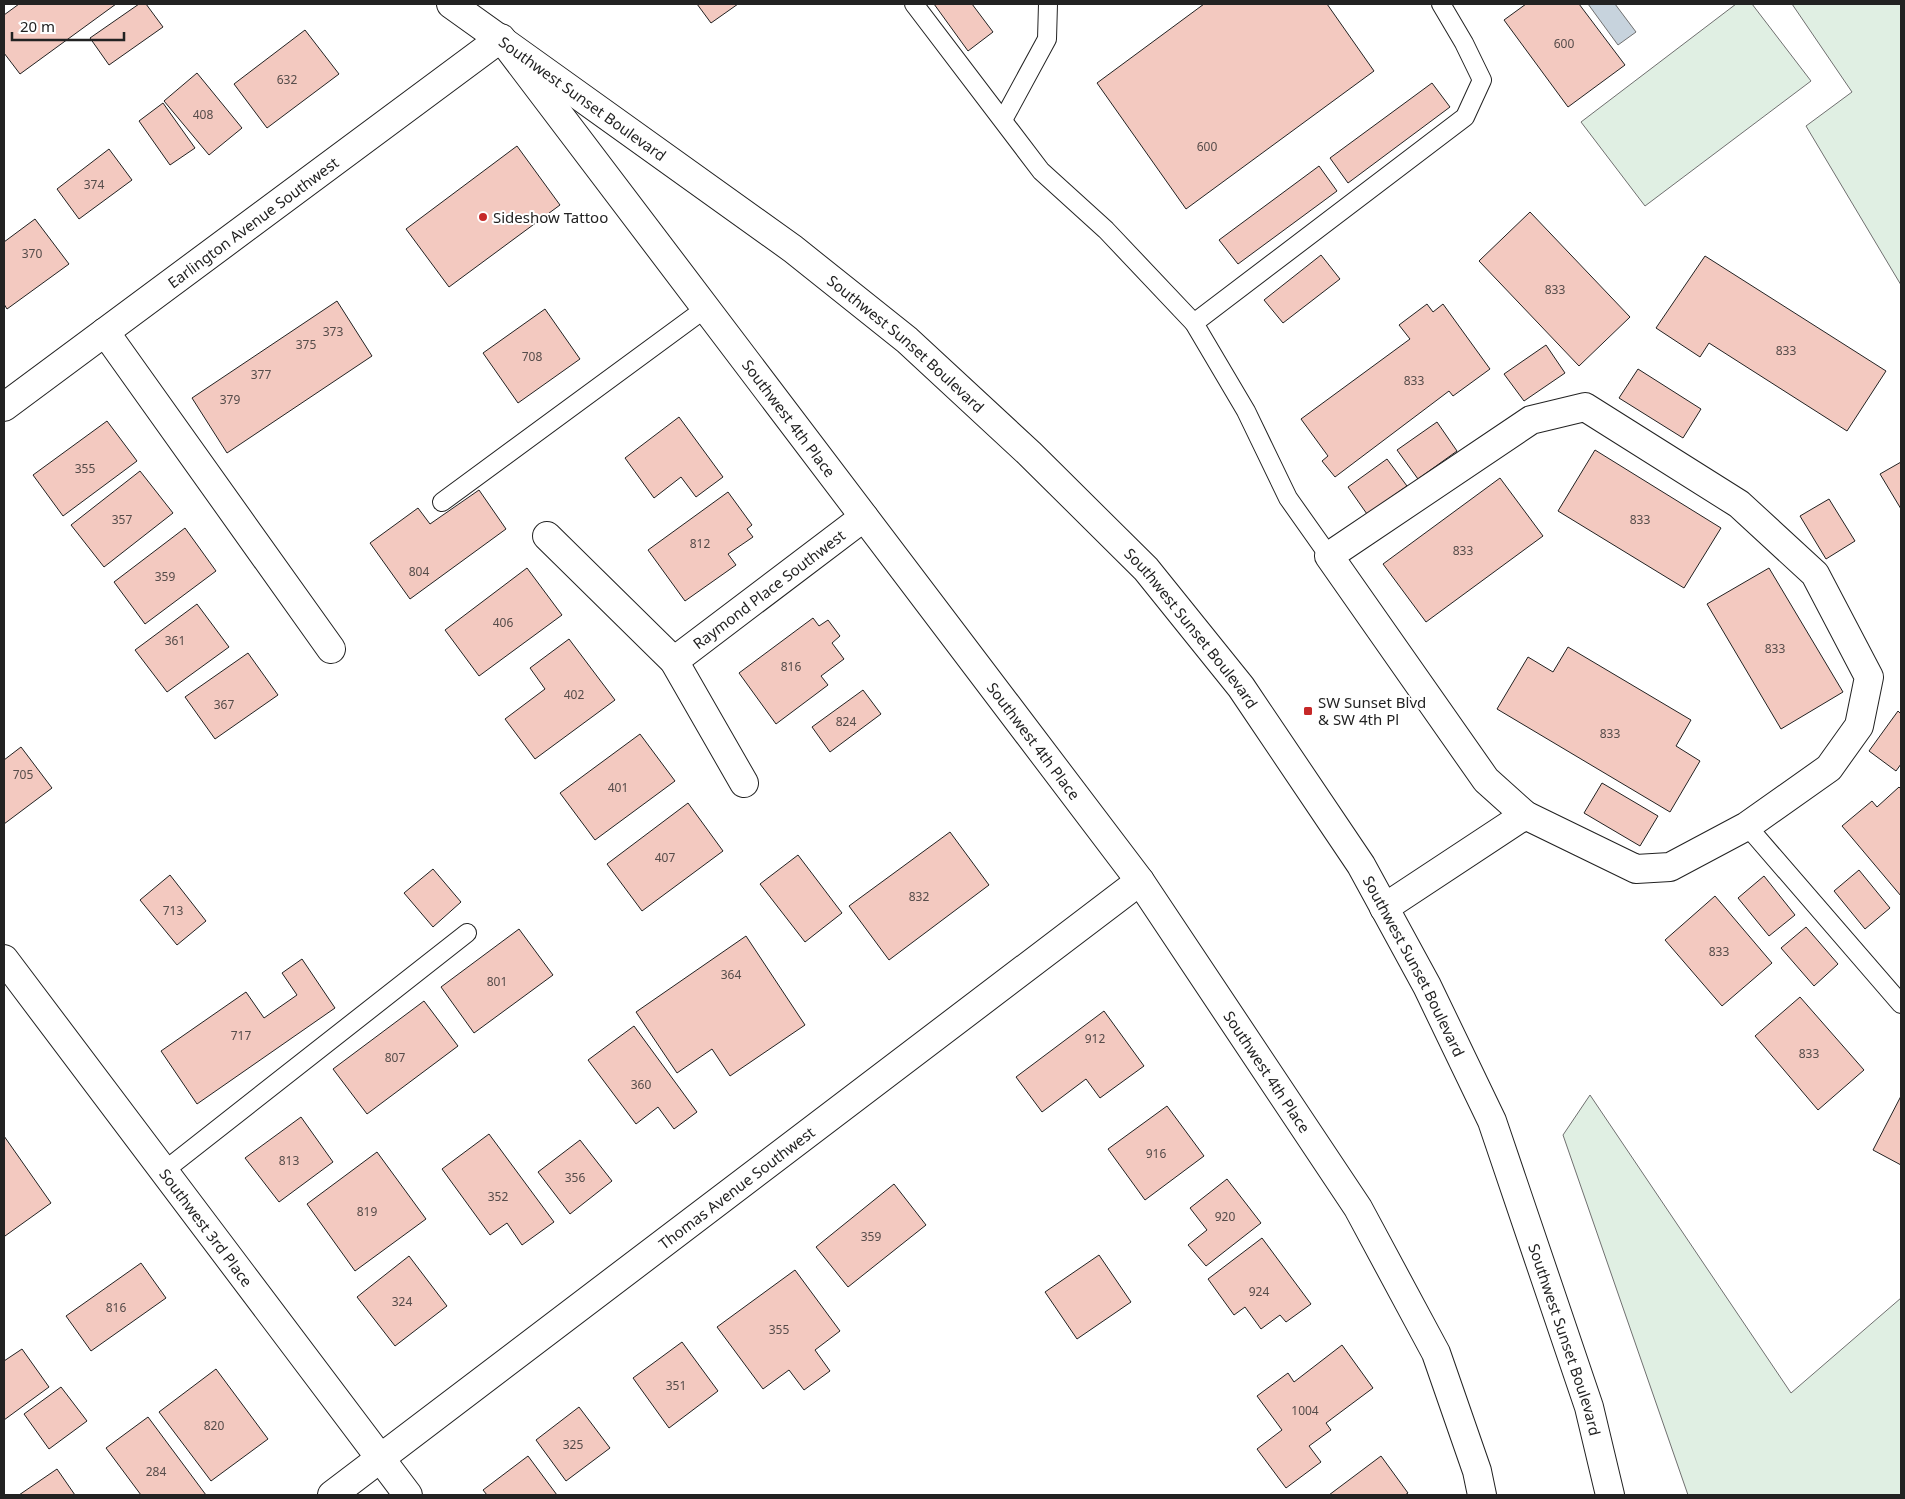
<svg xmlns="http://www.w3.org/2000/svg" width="1905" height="1499" font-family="'Noto Sans',sans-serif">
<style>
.green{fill:#e0efe3;stroke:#6f6f6f}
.water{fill:#c7d3dd;stroke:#6f6f6f}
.building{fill:#f3c9c0;stroke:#222}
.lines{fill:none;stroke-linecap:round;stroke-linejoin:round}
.service-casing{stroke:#222;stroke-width:20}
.minor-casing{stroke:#222;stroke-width:30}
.secondary-casing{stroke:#222;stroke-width:30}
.service{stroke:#fff;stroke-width:18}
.minor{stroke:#fff;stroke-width:28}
.secondary{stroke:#fff;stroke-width:28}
.poi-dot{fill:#c62828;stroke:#fff;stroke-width:2}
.labels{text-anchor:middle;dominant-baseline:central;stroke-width:4;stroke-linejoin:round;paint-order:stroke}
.number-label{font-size:12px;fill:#564c4a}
.street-label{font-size:15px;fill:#222;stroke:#fff}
.poi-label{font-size:15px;fill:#222;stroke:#fff;text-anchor:start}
</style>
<rect width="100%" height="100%" fill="#fff"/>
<g class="green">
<polygon points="1736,4 1752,4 1811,81 1645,206 1581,122"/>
<polygon points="1792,4 1901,4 1901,285 1806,126 1852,92"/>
<polygon points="1590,1095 1791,1393 1901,1298 1901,1495 1688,1495 1563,1135"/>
</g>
<polygon class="water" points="1588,4 1615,4 1636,32 1618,45"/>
<g class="building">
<polygon points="19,4 116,4 20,74 4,53 4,15"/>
<polygon points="139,4 146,4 163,27 109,65 90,38"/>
<polygon points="697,4 738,4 711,23"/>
<polygon points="934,4 972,4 993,32 968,51"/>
<polygon points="1204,4 1327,4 1374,71 1186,209 1097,83"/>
<polygon points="1526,4 1579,4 1625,65 1568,107 1504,20"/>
<polygon points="305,30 339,74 267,128 234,84"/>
<polygon points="197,73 242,128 209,155 164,101"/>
<polygon points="1432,83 1450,107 1348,183 1330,158"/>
<polygon points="163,103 195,148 170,165 139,121"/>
<polygon points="517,146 560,205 449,287 406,229"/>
<polygon points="109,149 132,180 79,219 57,189"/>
<polygon points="1319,166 1337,191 1238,264 1219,240"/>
<polygon points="1530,212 1630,317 1579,366 1479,261"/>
<polygon points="35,219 69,264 7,309 4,304 4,242"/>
<polygon points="1321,255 1340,279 1283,323 1264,300"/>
<polygon points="1705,256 1886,371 1847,431 1709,343 1700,357 1656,328"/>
<polygon points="337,301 372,356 227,453 192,398"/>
<polygon points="1427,304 1433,312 1443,304 1490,369 1453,396 1449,391 1335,477 1322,461 1328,456 1301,419 1410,339 1399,325"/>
<polygon points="545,309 580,359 518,403 483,353"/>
<polygon points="1546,345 1565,373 1524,401 1504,374"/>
<polygon points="1638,369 1701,409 1683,438 1619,398"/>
<polygon points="679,417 723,477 696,497 681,477 654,498 625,458"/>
<polygon points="107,421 137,461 63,516 33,475"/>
<polygon points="1437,422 1457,451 1418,479 1397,450"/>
<polygon points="1595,450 1721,528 1684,588 1558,511"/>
<polygon points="1387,459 1407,486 1367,514 1348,487"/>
<polygon points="1901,462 1901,509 1880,474"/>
<polygon points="140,471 173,513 104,567 71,525"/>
<polygon points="1500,478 1543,536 1426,622 1383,564"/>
<polygon points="479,490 506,529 410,599 370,543 418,508 430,524"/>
<polygon points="728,492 752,525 747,529 753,537 728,554 736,565 685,601 648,550"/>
<polygon points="1829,499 1855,541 1826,559 1800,516"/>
<polygon points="185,528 216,571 145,624 114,582"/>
<polygon points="527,568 562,615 479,676 445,630"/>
<polygon points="1769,568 1843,692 1781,729 1707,604"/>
<polygon points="197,604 229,647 167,692 135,650"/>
<polygon points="813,618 819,626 828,620 840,636 832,643 844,659 821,676 828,685 776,724 739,673"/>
<polygon points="569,639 615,700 535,759 505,719 545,689 530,668"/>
<polygon points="1568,647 1691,720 1676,746 1700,761 1670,812 1497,709 1528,657 1553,672"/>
<polygon points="248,653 278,695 215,739 185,697"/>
<polygon points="863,690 881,714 830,752 812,727"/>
<polygon points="1898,711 1901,714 1901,764 1896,771 1869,751"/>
<polygon points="640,734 675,781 595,840 560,793"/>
<polygon points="21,747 52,788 4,824 4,760"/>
<polygon points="1602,783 1658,816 1640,846 1584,813"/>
<polygon points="1899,787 1901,789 1901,896 1842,826 1872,801 1877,807"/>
<polygon points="688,803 723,851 642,911 607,864"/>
<polygon points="950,832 989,885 889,960 849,906"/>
<polygon points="798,855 842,913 805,942 760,884"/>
<polygon points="433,869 461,902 433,927 404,893"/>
<polygon points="1859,870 1890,908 1865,929 1834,891"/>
<polygon points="170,875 206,921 177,945 140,900"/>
<polygon points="1764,876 1795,915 1769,936 1738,898"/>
<polygon points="1715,896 1772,963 1722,1006 1665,940"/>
<polygon points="1806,927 1838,964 1814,986 1781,948"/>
<polygon points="519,929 553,975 474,1033 441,987"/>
<polygon points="746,936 805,1025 730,1076 712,1049 677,1073 636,1012"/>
<polygon points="302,959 335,1008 197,1104 161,1051 246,992 264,1018 297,995 282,973"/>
<polygon points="1800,997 1864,1070 1818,1110 1755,1036"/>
<polygon points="424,1001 458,1046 367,1114 333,1069"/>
<polygon points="1104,1011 1144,1066 1100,1098 1086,1079 1042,1112 1016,1077"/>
<polygon points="634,1026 697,1112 674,1129 658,1107 636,1124 588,1060"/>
<polygon points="1901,1096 1901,1165 1873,1150"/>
<polygon points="1167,1106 1204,1156 1145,1200 1108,1149"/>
<polygon points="301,1117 333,1162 279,1202 245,1158"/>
<polygon points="489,1134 554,1222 522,1245 507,1223 490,1235 442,1169"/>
<polygon points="4,1136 51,1203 5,1236 4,1234"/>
<polygon points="580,1140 612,1181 570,1214 538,1172"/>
<polygon points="377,1152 426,1219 355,1271 307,1204"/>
<polygon points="1227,1179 1261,1223 1206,1266 1188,1245 1207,1230 1190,1208"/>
<polygon points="894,1184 926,1225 848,1287 816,1247"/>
<polygon points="1262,1238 1311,1304 1286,1322 1280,1315 1261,1329 1245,1307 1234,1315 1208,1279"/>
<polygon points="1099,1255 1131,1302 1077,1339 1045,1292"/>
<polygon points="409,1256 447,1306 395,1346 357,1297"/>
<polygon points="141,1263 166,1298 91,1351 66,1316"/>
<polygon points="795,1270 840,1331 815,1350 830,1371 804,1390 789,1370 763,1389 717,1327"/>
<polygon points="682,1342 718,1391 669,1428 633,1378"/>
<polygon points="1342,1345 1373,1388 1326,1423 1331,1430 1309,1446 1321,1462 1286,1488 1257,1449 1282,1430 1257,1396 1288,1373 1294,1382"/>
<polygon points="22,1349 49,1387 4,1420 4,1361"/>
<polygon points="216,1369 268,1439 211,1481 159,1412"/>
<polygon points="61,1387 87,1421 49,1449 24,1414"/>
<polygon points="579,1407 610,1448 566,1481 536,1440"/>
<polygon points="148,1417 206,1495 141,1495 106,1448"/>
<polygon points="528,1456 557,1495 487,1495 483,1490"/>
<polygon points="1381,1456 1408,1493 1405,1495 1329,1495"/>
<polygon points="57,1469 75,1495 19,1495"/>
</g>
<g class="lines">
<defs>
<g id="service">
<polyline points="914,4 1041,171 1106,230 1194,323 1246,411 1288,498 1329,556"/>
<polyline points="1003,120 1047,39 1048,4"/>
<polyline points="1194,323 1465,117 1482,80 1464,43 1441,4"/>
<polyline points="442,502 706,308"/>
<polyline points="1747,826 1901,1004"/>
<polyline points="164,1171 467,933"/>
</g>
<g id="minor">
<polyline points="105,332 331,649"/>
<path id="s1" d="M4,407L501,38L1140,881L1358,1208L1436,1353L1477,1471L1482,1495"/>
<polygon points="1585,407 1739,504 1815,574 1869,677 1859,726 1829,768 1747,826 1670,867 1636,869 1525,815 1486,780 1329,556 1531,420"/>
<polyline points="547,536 674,661 744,783"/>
<path id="s2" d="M674,661L864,517"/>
<polyline points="1384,908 1525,815"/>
<path id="s3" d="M4,959L408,1495"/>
<path id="s4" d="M332,1495L1140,881"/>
</g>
<g id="secondary">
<path id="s5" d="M451,4L793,249L907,340L1029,453L1146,569L1241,687L1361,865L1427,986L1492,1121L1589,1407L1610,1495"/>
</g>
</defs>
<use href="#service" class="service-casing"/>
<use href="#minor" class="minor-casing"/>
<use href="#secondary" class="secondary-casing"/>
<use href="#service" class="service"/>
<use href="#minor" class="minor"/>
<use href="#secondary" class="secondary"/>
</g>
<g class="poi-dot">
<circle cx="483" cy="217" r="5"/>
<rect x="1303" y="706" width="10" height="10" rx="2.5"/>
</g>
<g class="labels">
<g class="number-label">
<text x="1564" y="43">600</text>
<text x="287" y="79">632</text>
<text x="203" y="114">408</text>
<text x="1207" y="146">600</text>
<text x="94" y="184">374</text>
<text x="32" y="253">370</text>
<text x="1555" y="289">833</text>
<text x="333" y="331">373</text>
<text x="306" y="344">375</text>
<text x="1786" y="350">833</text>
<text x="532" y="356">708</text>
<text x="261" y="374">377</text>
<text x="1414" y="380">833</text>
<text x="230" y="399">379</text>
<text x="85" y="468">355</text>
<text x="122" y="519">357</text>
<text x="1640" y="519">833</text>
<text x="700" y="543">812</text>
<text x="1463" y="550">833</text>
<text x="419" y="571">804</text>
<text x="165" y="576">359</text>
<text x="503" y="622">406</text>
<text x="175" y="640">361</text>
<text x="1775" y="648">833</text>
<text x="791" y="666">816</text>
<text x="574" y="694">402</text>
<text x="224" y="704">367</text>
<text x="846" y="721">824</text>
<text x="1610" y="733">833</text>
<text x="23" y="774">705</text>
<text x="618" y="787">401</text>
<text x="665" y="857">407</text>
<text x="919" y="896">832</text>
<text x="173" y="910">713</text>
<text x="1719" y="951">833</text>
<text x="731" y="974">364</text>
<text x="497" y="981">801</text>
<text x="241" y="1035">717</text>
<text x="1095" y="1038">912</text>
<text x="1809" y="1053">833</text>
<text x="395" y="1057">807</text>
<text x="641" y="1084">360</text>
<text x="1156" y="1153">916</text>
<text x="289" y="1160">813</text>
<text x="575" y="1177">356</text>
<text x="498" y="1196">352</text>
<text x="367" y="1211">819</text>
<text x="1225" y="1216">920</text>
<text x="871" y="1236">359</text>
<text x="1259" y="1291">924</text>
<text x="402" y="1301">324</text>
<text x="116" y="1307">816</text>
<text x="779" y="1329">355</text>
<text x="676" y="1385">351</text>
<text x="1305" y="1410">1004</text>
<text x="214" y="1425">820</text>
<text x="573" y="1444">325</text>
<text x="156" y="1471">284</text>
</g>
<g class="street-label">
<text stroke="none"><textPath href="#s5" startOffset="162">Southwest Sunset Boulevard</textPath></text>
<text stroke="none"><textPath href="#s1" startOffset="310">Earlington Avenue Southwest</textPath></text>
<text stroke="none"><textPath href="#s5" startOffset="568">Southwest Sunset Boulevard</textPath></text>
<text stroke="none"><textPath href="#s1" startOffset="1096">Southwest 4th Place</textPath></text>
<text stroke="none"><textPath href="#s2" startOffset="119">Raymond Place Southwest</textPath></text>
<text stroke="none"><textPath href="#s5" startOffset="972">Southwest Sunset Boulevard</textPath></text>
<text stroke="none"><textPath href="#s1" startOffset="1501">Southwest 4th Place</textPath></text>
<text stroke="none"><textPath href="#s5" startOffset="1378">Southwest Sunset Boulevard</textPath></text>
<text stroke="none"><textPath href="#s1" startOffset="1906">Southwest 4th Place</textPath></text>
<text stroke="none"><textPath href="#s4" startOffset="508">Thomas Avenue Southwest</textPath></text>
<text stroke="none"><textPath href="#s3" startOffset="336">Southwest 3rd Place</textPath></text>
<text stroke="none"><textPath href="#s5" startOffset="1782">Southwest Sunset Boulevard</textPath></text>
</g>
<g class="poi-label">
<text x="493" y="217">Sideshow Tattoo</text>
<text x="1318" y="702">SW Sunset Blvd<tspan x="1318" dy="17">&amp; SW 4th Pl</tspan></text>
</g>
</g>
<rect width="1905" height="1499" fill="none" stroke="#222222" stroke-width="10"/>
<path d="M12 32v8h112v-8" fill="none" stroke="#222222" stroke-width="2.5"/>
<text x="20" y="32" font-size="15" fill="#222222" stroke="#ffffff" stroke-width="4" paint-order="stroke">20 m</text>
</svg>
